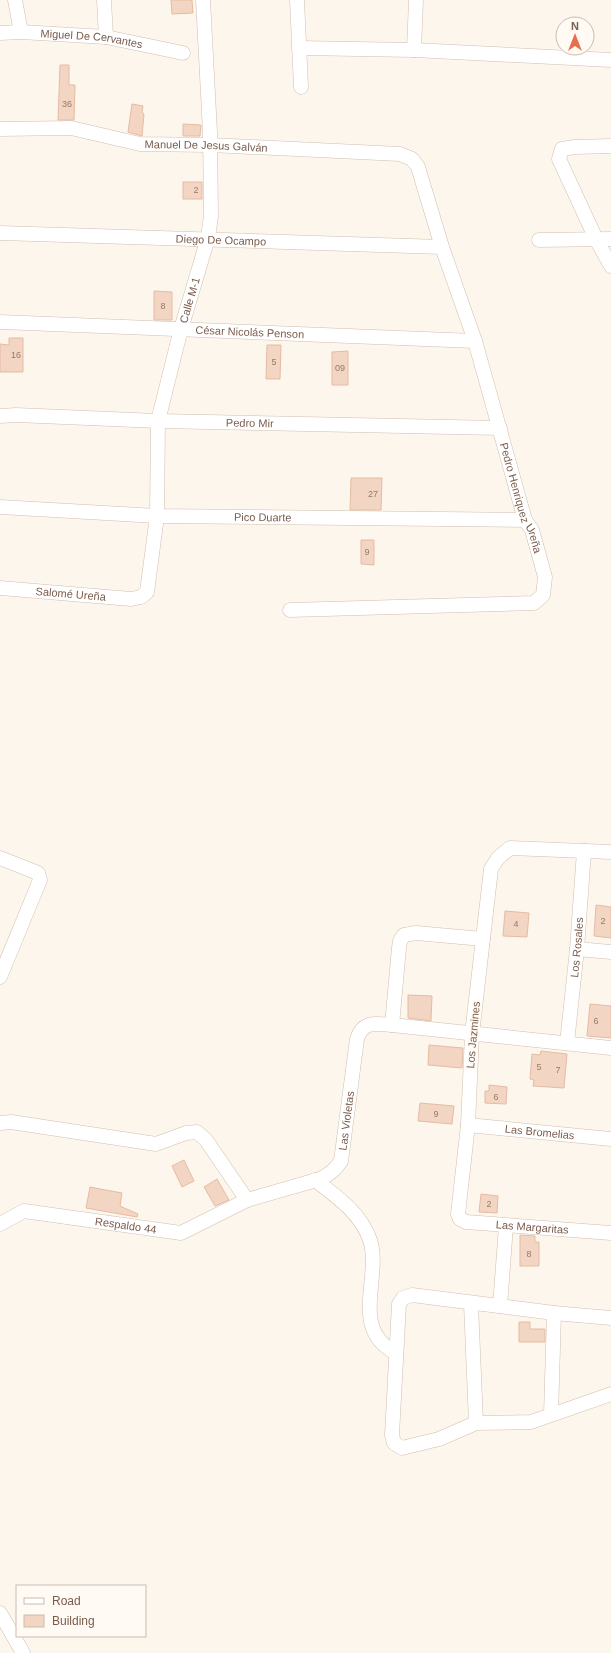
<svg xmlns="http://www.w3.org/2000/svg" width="611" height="1653" font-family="Arial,sans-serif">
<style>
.building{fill:#f3d5c3;stroke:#e6bba3}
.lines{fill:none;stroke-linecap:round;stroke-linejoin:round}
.minor-casing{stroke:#d1beb0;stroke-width:15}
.minor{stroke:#fff;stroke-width:14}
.labels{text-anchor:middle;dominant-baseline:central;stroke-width:3.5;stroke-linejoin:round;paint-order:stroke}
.number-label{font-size:9px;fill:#987a6a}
.street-label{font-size:11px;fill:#7a5c4d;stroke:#fffaf3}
</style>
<rect width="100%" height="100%" fill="#fdf6ec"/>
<g class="building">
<polygon points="171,0 192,0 193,13 172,14"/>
<polygon points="60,65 69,65 69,85 75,85 74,120 58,120"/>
<polygon points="132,104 143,106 142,112 144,114 142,136 128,132"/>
<polygon points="183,124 201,125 200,136 183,136"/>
<rect x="183" y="182" width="19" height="17"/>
<polygon points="154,291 172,292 172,320 154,320"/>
<polygon points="9,338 23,338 23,372 0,372 0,344 9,345"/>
<polygon points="267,345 281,345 280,379 266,379"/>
<polygon points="348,351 348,385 332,385 332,352"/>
<polygon points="351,478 382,478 381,510 350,510"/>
<polygon points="361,540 374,540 374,565 361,564"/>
<polygon points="596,905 611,907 611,938 594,936"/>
<polygon points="505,911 529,913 527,937 503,936"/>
<polygon points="408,995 432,996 431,1021 408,1018"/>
<polygon points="590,1004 611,1006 611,1038 587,1036"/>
<polygon points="429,1045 463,1048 462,1068 428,1065"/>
<polygon points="541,1051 567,1054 564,1088 533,1086 534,1080 530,1079 532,1054 540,1055"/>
<polygon points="489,1085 507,1087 506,1104 485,1103 485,1091 489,1091"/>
<polygon points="420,1103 454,1106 452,1124 418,1121"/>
<polygon points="184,1160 194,1181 182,1187 172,1166"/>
<polygon points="217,1179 229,1200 215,1206 204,1187"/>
<polygon points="90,1187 122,1193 120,1206 138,1214 137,1217 86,1208"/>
<polygon points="481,1194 498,1196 497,1213 479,1212"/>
<polygon points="520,1235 535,1236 535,1242 539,1242 539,1266 520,1266"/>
<polygon points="519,1322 530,1322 530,1329 545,1329 545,1342 519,1342"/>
</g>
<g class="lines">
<defs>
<g id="minor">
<polyline points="15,0 21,32"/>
<polyline points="104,0 106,37"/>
<polyline points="297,0 301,87"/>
<path id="s1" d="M0,33L21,32L106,37L183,53"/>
<polyline points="299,48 414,50 611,60"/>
<polyline points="414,50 416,0"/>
<path id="s2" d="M0,129L71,128L140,144L210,145L400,154L412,159L418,167L442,247L475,341L525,520L532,530L545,577L543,595L534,603L290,610"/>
<polyline points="611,146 575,147 562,149 559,159 596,239 611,266"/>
<path id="s3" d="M0,233L442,247"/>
<polyline points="539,240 611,239"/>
<path id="s4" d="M0,322L475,341"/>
<path id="s5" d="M0,416L16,415L158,421L500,428"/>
<path id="s6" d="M0,507L157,516L525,520"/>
<path id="s7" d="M0,588L131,599L141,597L147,592L157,516L158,421L181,329L208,238L211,216L210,132L203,0"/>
<path id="s8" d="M611,852L510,848L498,858L491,869L472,1034L468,1125L458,1214L460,1219L466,1222L611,1233"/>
<polyline points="0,858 38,873 40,880 0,977"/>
<polyline points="577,949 611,952"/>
<polyline points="392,1025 399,948 400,941 404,935 416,933 483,939"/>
<path id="s9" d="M567,1043L577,949L584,851"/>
<path id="s10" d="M0,1123L11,1122L156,1144L186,1133L197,1132L206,1140L247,1200L320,1179C330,1174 335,1170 341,1161L357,1039C363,1020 376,1024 392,1025L611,1048"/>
<path id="s11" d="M468,1125L611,1139"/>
<path d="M315,1180C337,1197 360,1212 370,1240C380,1270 359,1312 378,1338C382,1345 390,1349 396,1354"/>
<path id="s12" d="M0,1224L24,1211L181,1233L247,1200"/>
<polyline points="471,1304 476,1423"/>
<polyline points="500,1306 506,1226"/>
<polyline points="554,1313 611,1318"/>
<polyline points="551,1415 554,1313 412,1295 403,1298 399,1304 392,1435 394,1443 402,1448 439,1439 476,1423 531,1422 611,1394"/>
<polyline points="0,1613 23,1653"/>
</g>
</defs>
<use href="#minor" class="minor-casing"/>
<use href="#minor" class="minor"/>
</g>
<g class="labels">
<g class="number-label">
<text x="67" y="104">36</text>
<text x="196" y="190">2</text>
<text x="163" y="306">8</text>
<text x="16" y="355">16</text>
<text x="274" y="362">5</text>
<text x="340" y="368">09</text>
<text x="373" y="494">27</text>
<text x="367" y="552">9</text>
<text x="603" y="921">2</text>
<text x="516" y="924">4</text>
<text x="596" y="1021">6</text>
<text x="539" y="1067">5</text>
<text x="558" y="1070">7</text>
<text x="496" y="1097">6</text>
<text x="436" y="1114">9</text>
<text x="489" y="1204">2</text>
<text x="529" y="1254">8</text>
</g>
<g class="street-label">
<text stroke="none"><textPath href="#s1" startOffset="92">Miguel De Cervantes</textPath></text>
<text stroke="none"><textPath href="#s2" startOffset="208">Manuel De Jesus Galván</textPath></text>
<text stroke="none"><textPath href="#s3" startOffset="221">Diego De Ocampo</textPath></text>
<text stroke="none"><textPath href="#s7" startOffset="446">Calle M-1</textPath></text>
<text stroke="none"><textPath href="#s4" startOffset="250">César Nicolás Penson</textPath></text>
<text stroke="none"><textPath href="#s5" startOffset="250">Pedro Mir</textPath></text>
<text stroke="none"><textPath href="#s2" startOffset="772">Pedro Henriquez Ureña</textPath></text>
<text stroke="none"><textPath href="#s6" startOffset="263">Pico Duarte</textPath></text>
<text stroke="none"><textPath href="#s7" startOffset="71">Salomé Ureña</textPath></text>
<text stroke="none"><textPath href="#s9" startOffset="96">Los Rosales</textPath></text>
<text transform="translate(473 1035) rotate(-85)">Los Jazmines</text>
<text stroke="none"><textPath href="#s10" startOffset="430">Las Violetas</textPath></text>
<text stroke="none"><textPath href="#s11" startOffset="72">Las Bromelias</textPath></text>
<text stroke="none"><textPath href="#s12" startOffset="130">Respaldo 44</textPath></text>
<text stroke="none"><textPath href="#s8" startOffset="555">Las Margaritas</textPath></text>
</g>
</g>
<rect x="16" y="1585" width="130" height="52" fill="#fffaf3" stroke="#cabbb1"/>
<rect x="24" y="1598" width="20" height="6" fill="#ffffff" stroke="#cabbb1"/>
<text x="52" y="1605" font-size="12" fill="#7a5c4d">Road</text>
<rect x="24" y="1615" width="20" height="12" fill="#f3d5c3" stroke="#cabbb1"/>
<text x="52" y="1625" font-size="12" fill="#7a5c4d">Building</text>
<g transform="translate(575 36)"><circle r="19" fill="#fffaf3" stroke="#cabbb1"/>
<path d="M0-3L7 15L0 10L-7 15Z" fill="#e76f51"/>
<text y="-6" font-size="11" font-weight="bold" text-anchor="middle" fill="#7a5c4d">N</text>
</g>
</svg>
